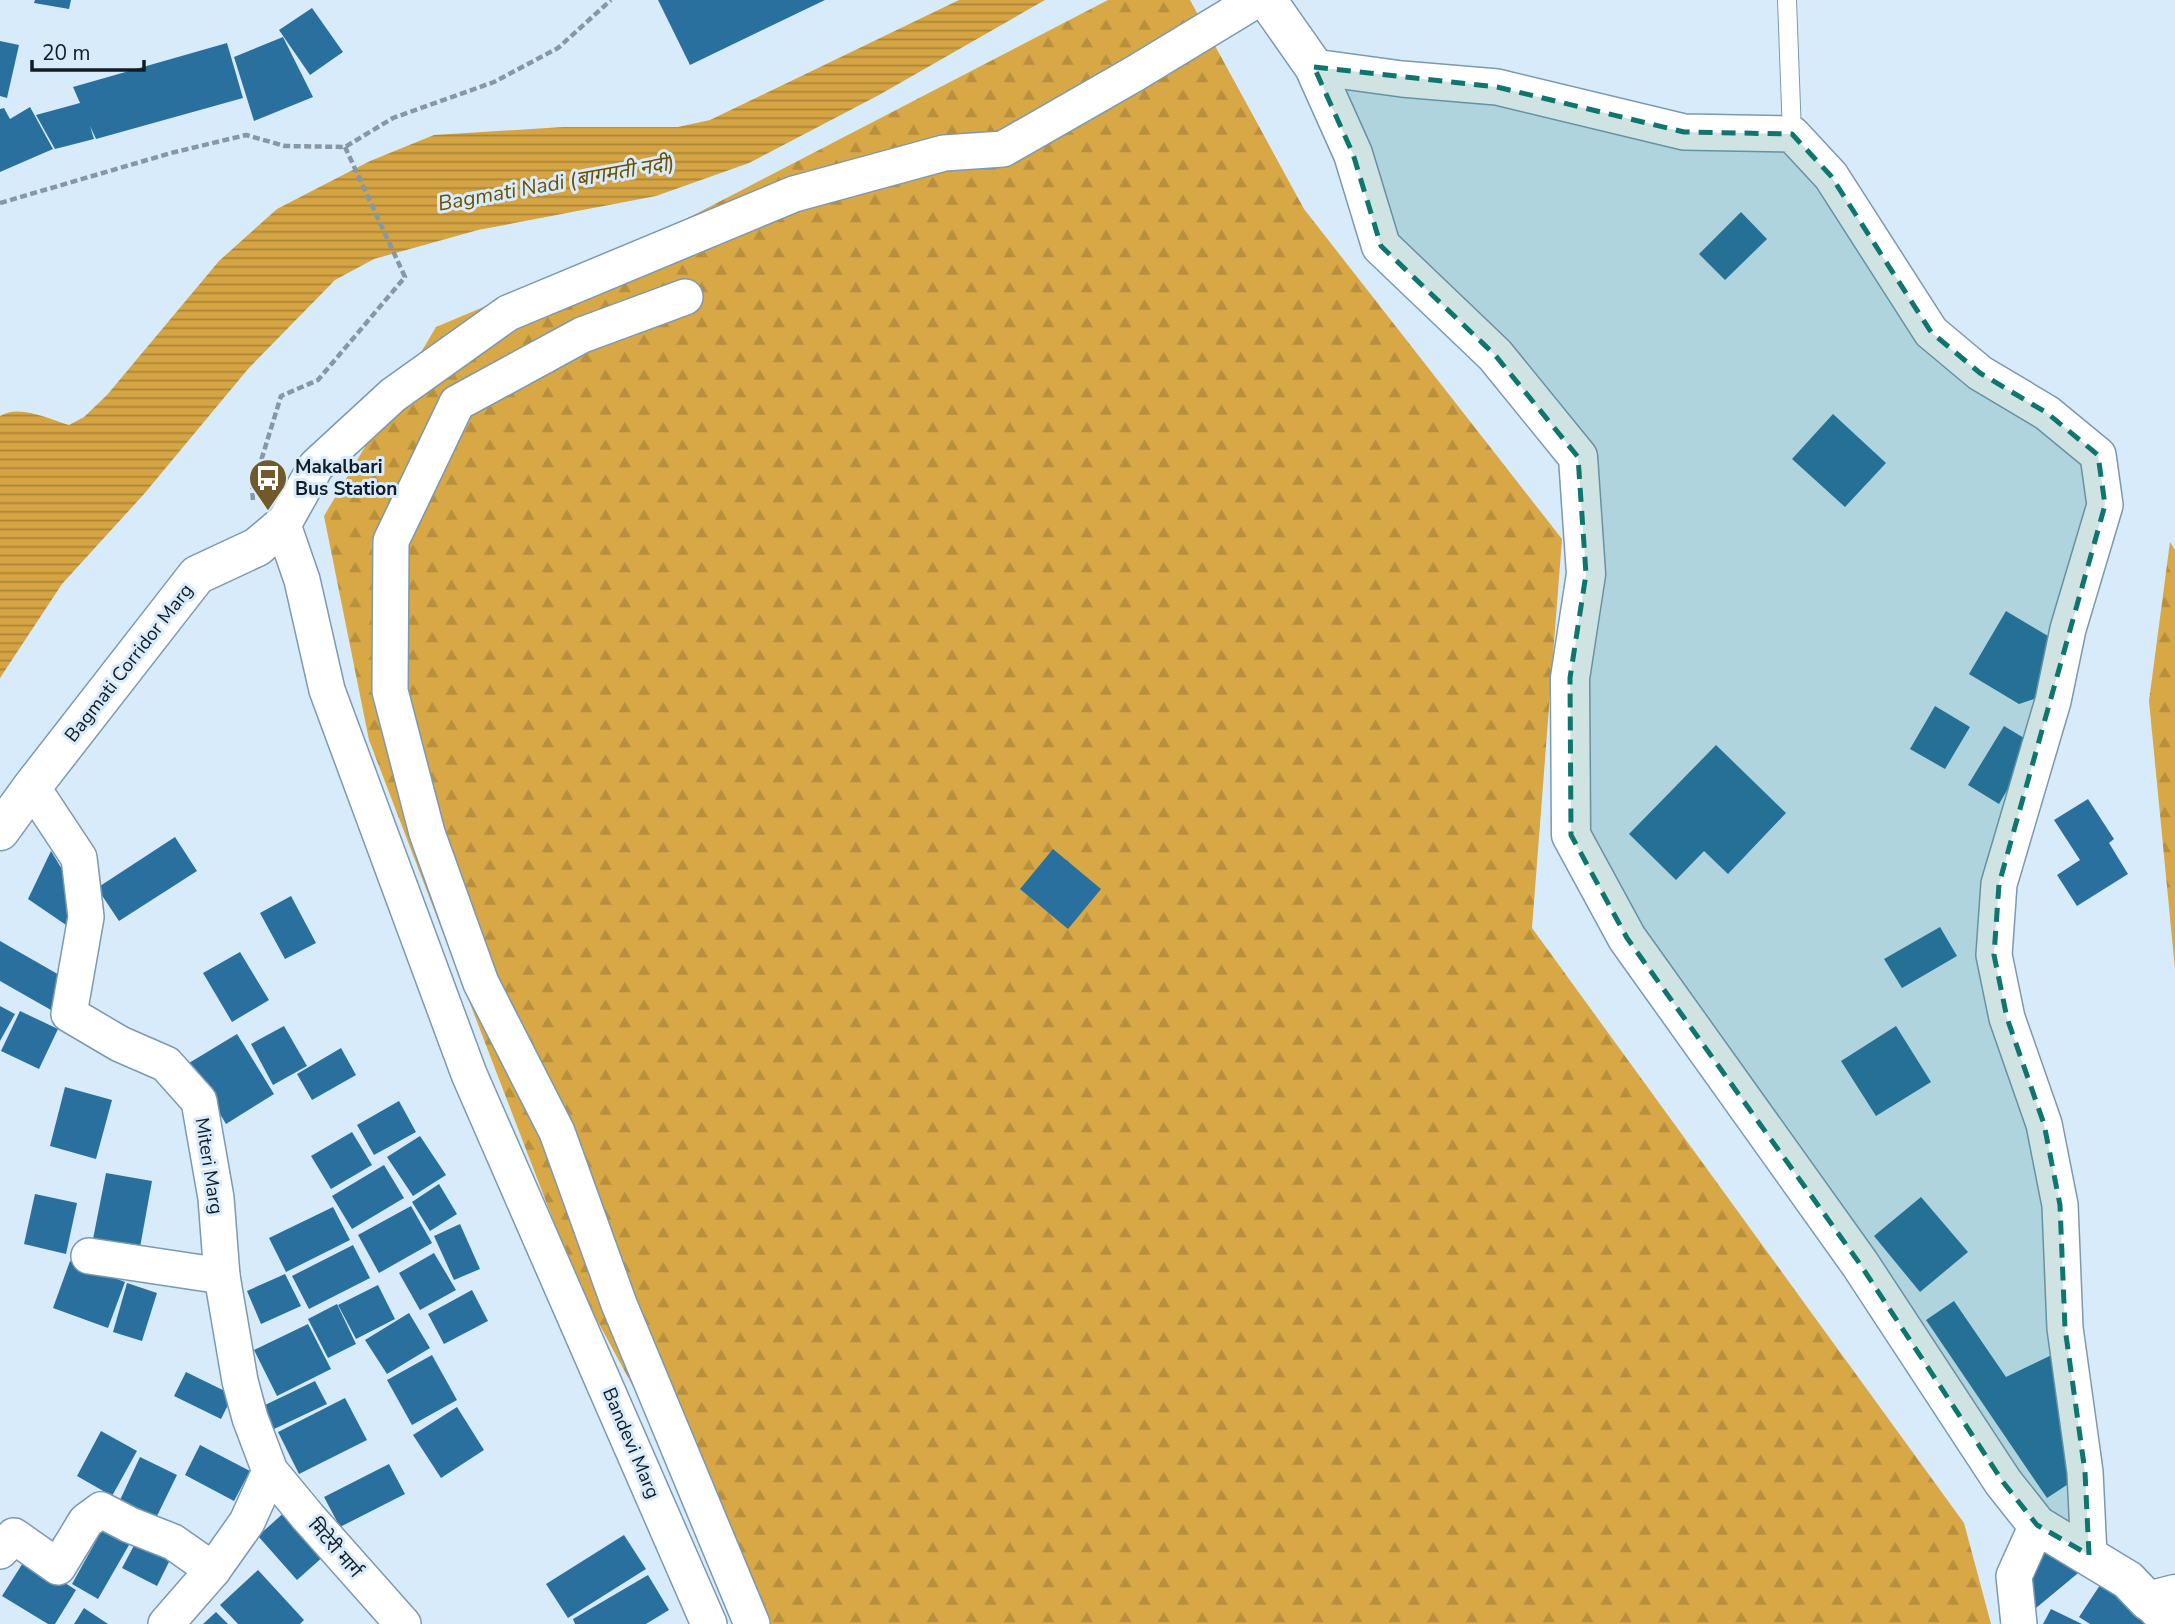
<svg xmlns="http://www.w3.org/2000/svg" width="2175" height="1624" font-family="'Nunito Sans','Noto Sans Devanagari',sans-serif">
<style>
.forest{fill:url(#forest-firs)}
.water{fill:url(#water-rules)}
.building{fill:#2a709f}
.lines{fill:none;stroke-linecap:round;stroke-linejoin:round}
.lane-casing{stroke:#7b99b0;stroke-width:20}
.street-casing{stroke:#7b99b0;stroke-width:38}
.secondary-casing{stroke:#7b99b0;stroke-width:41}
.path{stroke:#8797a3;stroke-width:4.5;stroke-dasharray:7 3.5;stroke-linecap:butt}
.lane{stroke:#fff;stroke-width:18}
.street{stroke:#fff;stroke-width:35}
.secondary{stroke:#fff;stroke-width:38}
.marked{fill:#0f766e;fill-opacity:0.2;stroke:#0f766e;stroke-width:5;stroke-dasharray:14 9;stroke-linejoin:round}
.labels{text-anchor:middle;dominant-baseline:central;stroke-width:6;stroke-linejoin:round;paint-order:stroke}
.poi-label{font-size:19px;font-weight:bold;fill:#111c25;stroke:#d8ebfa;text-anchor:start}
.street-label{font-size:19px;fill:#111c25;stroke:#d8ebfa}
.water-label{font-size:21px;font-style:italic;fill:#6f4f00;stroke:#d8ebfa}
</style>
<defs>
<pattern id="forest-firs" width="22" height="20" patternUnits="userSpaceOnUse" patternTransform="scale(1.75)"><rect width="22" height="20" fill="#d8a746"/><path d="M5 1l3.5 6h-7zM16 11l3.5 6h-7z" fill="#b88f3d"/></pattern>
<pattern id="water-rules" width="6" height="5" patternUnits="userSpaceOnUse" patternTransform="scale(1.75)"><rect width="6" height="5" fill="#d5a443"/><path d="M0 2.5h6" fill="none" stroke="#ab8538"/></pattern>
</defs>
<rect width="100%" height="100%" fill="#d8ebfa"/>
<g class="forest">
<polygon points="1108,0 1190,0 1304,209 1562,539 1532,928 1964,1523 1991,1624 738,1624 701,1546 649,1416 578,1285 369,740 324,516 436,327 661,232"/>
<polygon points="2170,542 2175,550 2175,969 2149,701"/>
</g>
<path class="water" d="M959,0H1045L879,95L749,163L656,196L478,230L374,259L335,280L248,369L144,494L62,584L0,678V416C20,404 48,419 69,425L84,417L107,395L219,261L277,209L370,161L434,135L563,127H678L710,120Z"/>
<g class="building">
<polygon points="35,0 71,0 69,9 34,3"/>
<polygon points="658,0 825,0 690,65"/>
<polygon points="312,8 343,52 310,75 279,30"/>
<polygon points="283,37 313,97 254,121 234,57"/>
<polygon points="0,41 19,45 7,98 0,96"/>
<polygon points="227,43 243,98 96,139 90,126 94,139 55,149 36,115 80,103 73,87"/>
<polygon points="30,107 53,149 0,172 0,109 4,108 10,119"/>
<polygon points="1741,212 1767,239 1725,280 1699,254"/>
<polygon points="1833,414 1886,463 1845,507 1792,459"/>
<polygon points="2006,611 2053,639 2043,696 2019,704 1969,674"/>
<polygon points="1935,706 1970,727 1945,769 1910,749"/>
<polygon points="2004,726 2034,744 1999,804 1968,785"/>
<polygon points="1716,745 1786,813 1728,874 1704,851 1676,880 1629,834"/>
<polygon points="2088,799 2114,839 2109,843 2128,874 2077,906 2057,875 2080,860 2054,820"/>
<polygon points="175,837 197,871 119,921 97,888"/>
<polygon points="1053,849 1101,889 1068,929 1020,889"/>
<polygon points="51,851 80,899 69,927 28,899"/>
<polygon points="291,896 316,943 285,959 260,913"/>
<polygon points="1940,927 1957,956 1902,988 1884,959"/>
<polygon points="0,941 68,980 51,1010 0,981"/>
<polygon points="240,952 269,1000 232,1022 203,973"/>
<polygon points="0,1006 15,1014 0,1041"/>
<polygon points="20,1011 58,1029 39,1069 1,1051"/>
<polygon points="284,1026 307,1066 273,1085 251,1044"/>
<polygon points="1896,1026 1931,1082 1876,1116 1841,1061"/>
<polygon points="237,1034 274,1094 226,1124 189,1063"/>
<polygon points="341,1048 356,1075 312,1100 297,1074"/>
<polygon points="65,1087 112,1100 96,1159 50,1146"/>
<polygon points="399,1101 416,1132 374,1155 357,1125"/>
<polygon points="352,1132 372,1165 331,1189 311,1156"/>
<polygon points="420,1136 446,1175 413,1196 387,1157"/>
<polygon points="384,1165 404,1198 352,1229 332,1196"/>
<polygon points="106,1173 152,1181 139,1253 92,1244"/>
<polygon points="439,1184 457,1214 430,1231 412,1202"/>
<polygon points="35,1194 77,1203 66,1254 24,1244"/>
<polygon points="1921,1197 1968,1252 1920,1292 1874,1236"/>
<polygon points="411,1206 432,1243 379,1273 358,1235"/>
<polygon points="333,1207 350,1240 286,1272 269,1238"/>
<polygon points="460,1224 480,1269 454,1280 434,1236"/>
<polygon points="353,1245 370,1278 309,1309 292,1276"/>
<polygon points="434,1253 456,1290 420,1310 399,1273"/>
<polygon points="70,1261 125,1282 108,1328 53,1308"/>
<polygon points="285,1274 301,1306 261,1324 247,1291"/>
<polygon points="127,1283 157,1293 142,1341 113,1332"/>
<polygon points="378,1285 395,1319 356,1339 338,1305"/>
<polygon points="472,1290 488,1321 444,1344 428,1314"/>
<polygon points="1954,1301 2006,1377 2064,1349 2082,1475 2047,1498 1926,1320"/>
<polygon points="337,1304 356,1344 328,1358 308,1319"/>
<polygon points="409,1313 430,1348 387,1374 365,1340"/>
<polygon points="308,1324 331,1369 277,1396 254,1350"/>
<polygon points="432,1355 457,1400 412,1425 387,1380"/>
<polygon points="186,1372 233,1395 221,1419 174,1396"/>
<polygon points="315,1381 327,1404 274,1429 263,1406"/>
<polygon points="345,1398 367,1440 299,1474 278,1432"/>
<polygon points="457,1407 484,1450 441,1478 413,1435"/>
<polygon points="101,1431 137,1451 112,1496 77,1476"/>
<polygon points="200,1445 250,1471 234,1501 185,1475"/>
<polygon points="140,1457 177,1475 156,1518 120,1500"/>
<polygon points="389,1464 405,1494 340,1527 324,1497"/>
<polygon points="287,1510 325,1555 297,1580 258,1536"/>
<polygon points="106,1523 133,1538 98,1599 72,1584"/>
<polygon points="624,1535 646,1569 568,1618 546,1584"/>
<polygon points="138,1538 172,1556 157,1586 122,1568"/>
<polygon points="2046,1550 2083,1569 2036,1608 2028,1581"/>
<polygon points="26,1558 76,1590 55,1624 48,1624 2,1596"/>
<polygon points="258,1570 304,1620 300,1624 238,1624 220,1605"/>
<polygon points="648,1575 669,1610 646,1624 575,1624 573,1619"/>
<polygon points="2104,1579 2152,1611 2144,1624 2090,1624 2079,1617"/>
<polygon points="84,1608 108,1624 74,1624"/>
<polygon points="2051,1609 2082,1624 2043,1624"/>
<polygon points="216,1612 228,1624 203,1624"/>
</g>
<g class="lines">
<defs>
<polyline id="lane" points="1787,0 1792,134"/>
<g id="street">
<polyline points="1314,67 1402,79 1497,87 1684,132 1792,134 1831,176 1931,332 1980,373 2047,413 2098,455 2105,505 2068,629 2053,701 1999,884 1994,955 2007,1018 2044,1124 2060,1205 2065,1328 2085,1472 2089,1555"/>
<polyline points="685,297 582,335 457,403 391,541 390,691 427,833 481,983 557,1132 619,1304 752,1624"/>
<polyline points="32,787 79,858 86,917 69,1014 120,1044 166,1064 199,1101 216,1198 222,1276 240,1381 250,1418 270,1471 308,1517 403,1624"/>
<polyline points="89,1256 222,1276"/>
<polyline points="0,1551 14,1536 58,1567 86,1521 101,1510 130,1525 173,1542 213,1570 247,1522 270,1471"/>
<polyline points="2148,1601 2170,1624"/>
<polyline points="166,1624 213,1570"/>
<polyline points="709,1624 469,1074 327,690 302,580 283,525 316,466 393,395 508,313 794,194 944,153 1003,149 1134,74 1256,0"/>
<polyline points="2019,1624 2014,1576 2037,1525"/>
</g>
<g id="secondary">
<polyline points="1267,0 1314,67 1353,154 1381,246 1495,355 1578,457 1586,574 1570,678 1571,835 1627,938 1860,1264 2003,1482 2037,1525 2128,1580 2148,1601 2175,1594"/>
<polyline points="0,831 32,787 197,575 257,547 283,525"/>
</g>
</defs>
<use href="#lane" class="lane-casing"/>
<use href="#street" class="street-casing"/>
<use href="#secondary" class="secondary-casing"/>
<g class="path">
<polyline points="0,203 171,153 246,135 285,146 345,147 393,118 494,82 558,48 611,0"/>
<polyline points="253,500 252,490 281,396 318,380 405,277 345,147"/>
</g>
<use href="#lane" class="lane"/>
<use href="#street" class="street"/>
<use href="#secondary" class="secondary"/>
</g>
<path class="marked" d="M1314,67L1497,87L1684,132L1792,134L1831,176L1931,332L1980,373L2047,413L2098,455L2105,505L1999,884L1994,955L2007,1018L2044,1124L2060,1205L2065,1328L2085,1472L2089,1555L2037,1525L2003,1482L1860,1264L1627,938L1571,835L1570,678L1586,574L1578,457L1495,355L1381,246L1353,154Z"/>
<defs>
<symbol id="bus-pin" viewBox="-11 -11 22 30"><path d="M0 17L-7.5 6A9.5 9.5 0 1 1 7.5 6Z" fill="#72592a" stroke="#d8ebfa"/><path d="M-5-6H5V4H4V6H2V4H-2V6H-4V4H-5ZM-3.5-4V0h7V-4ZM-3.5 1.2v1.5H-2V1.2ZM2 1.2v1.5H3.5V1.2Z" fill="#fff"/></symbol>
</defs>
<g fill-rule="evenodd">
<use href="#bus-pin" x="246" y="456" width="44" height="60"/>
</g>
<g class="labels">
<g class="poi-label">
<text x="295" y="467">Makalbari<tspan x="295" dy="22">Bus Station</tspan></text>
</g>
<g class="street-label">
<text transform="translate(129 663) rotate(-52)">Bagmati Corridor Marg</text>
<text transform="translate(209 1166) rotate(81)">Miteri Marg</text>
<text transform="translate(631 1443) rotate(67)">Bandevi Marg</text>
<text transform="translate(335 1548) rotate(49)">मिटेरी मार्ग</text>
</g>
<g class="water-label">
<text transform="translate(556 183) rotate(-10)">Bagmati Nadi (बागमती नदी)</text>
</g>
</g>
<path d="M32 60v10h112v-10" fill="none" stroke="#111c25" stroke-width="3.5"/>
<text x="42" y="60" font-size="21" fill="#111c25" stroke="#d8ebfa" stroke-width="5" paint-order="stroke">20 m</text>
</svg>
